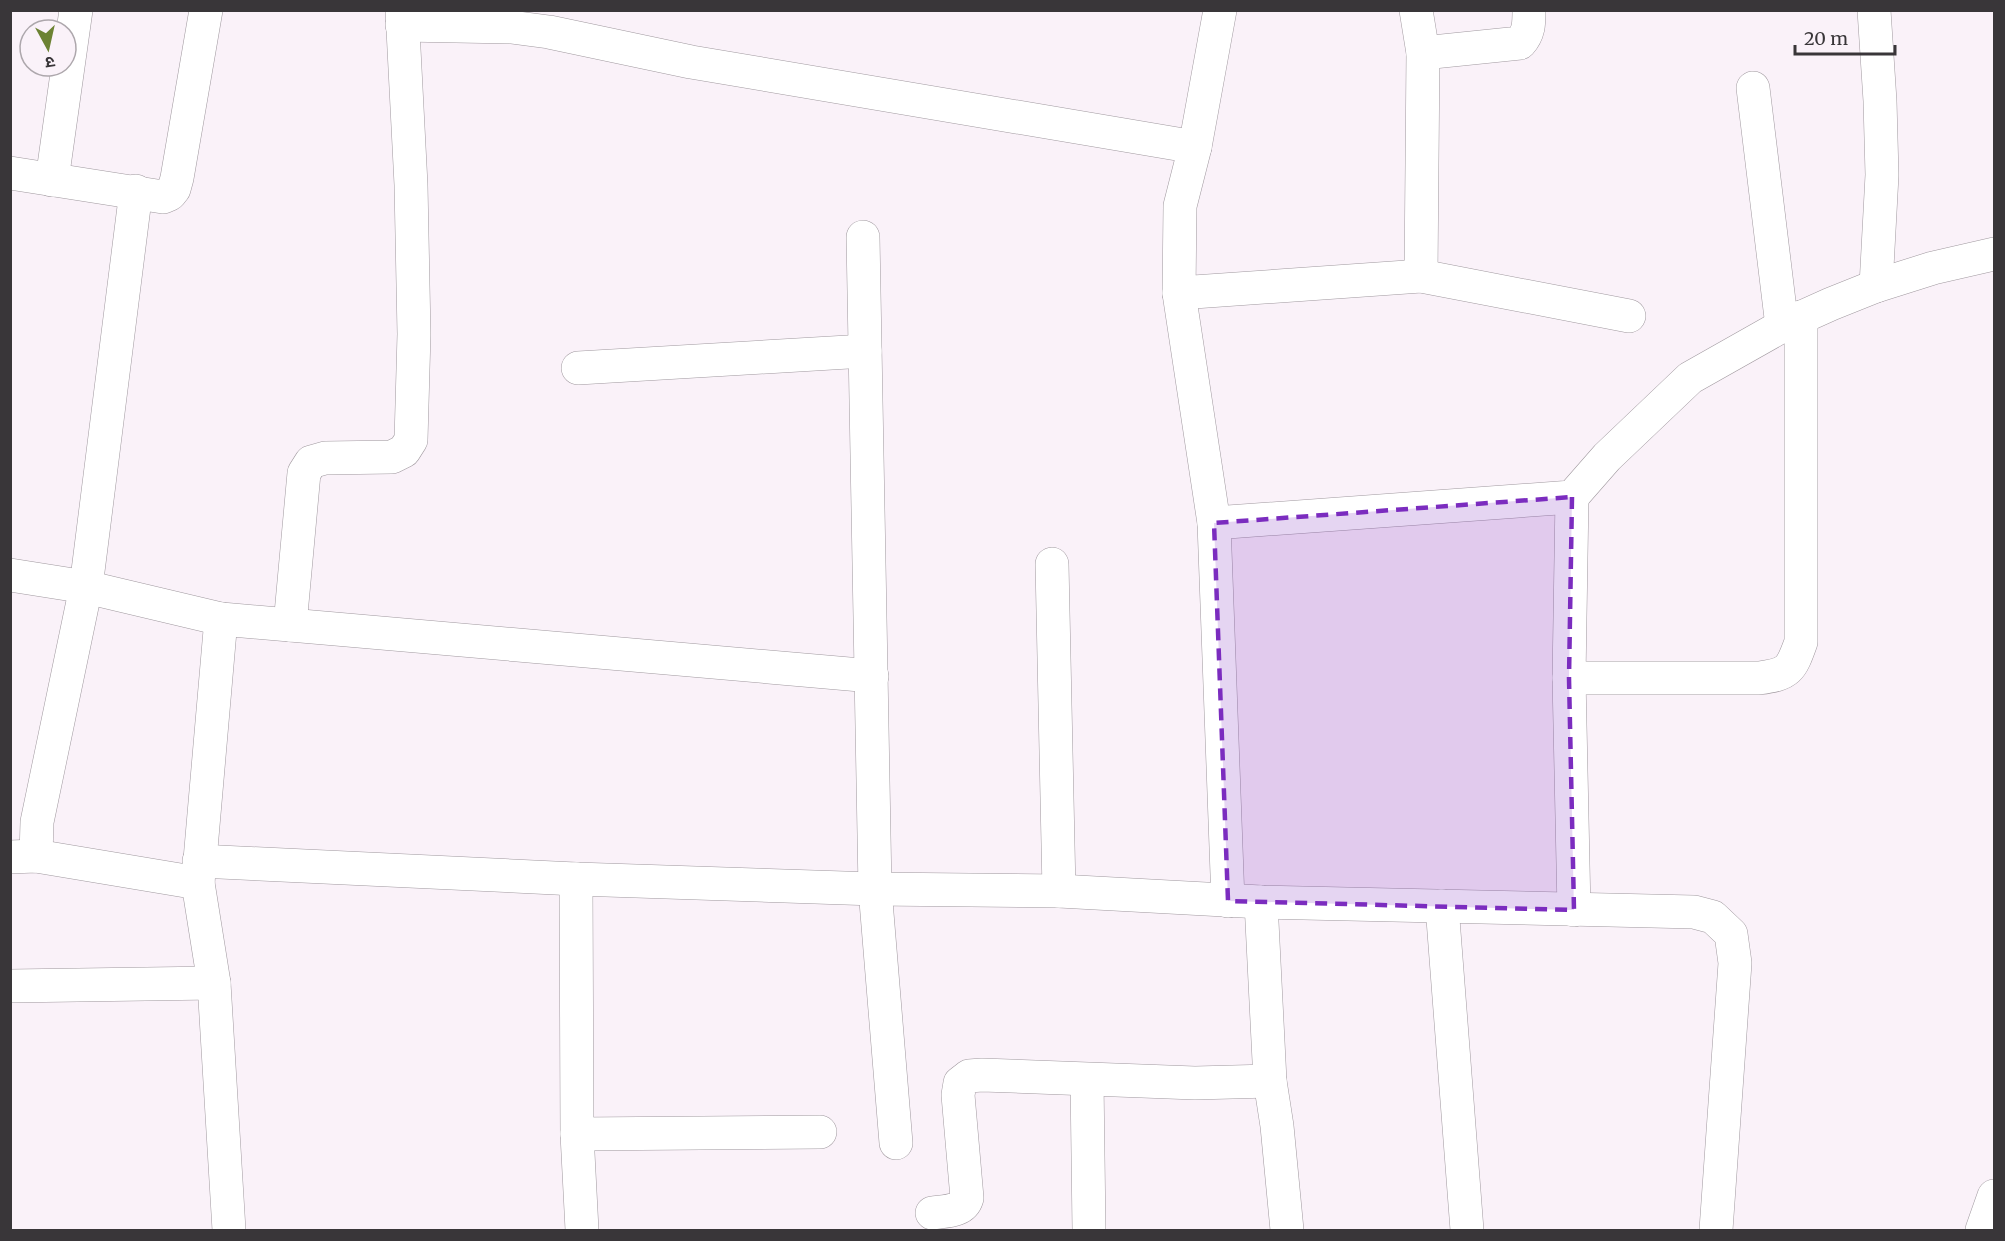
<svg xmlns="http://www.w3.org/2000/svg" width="2005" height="1241" font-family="Merriweather,'Noto Sans Devanagari',serif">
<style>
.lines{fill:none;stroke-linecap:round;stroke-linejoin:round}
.minor-casing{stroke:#a0999f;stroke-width:34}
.minor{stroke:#fff;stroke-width:33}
.marked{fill:#7b2cbf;fill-opacity:0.2;stroke:#7b2cbf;stroke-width:4.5;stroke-dasharray:12 8;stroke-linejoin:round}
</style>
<rect width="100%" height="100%" fill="#faf2f9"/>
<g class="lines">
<defs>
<g id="minor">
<polyline points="1220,10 1195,147 1180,206 1179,293 1214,523 1228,901"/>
<polyline points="1416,10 1423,53 1421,276"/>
<polyline points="1874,10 1880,101 1882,175 1876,286"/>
<polyline points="402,25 511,27 549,32 691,62 1195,147"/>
<path d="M1423,53L1520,43C1529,33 1529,24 1529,10"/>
<polyline points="1753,88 1782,326"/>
<polyline points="10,173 163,197 170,194 174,189 177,178 206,10"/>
<polyline points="52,180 76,10"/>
<polyline points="863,237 875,889 896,1143"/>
<polyline points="1179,293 1421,276 1629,316"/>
<polyline points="578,368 865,351"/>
<polyline points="1572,497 1569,678 1574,910"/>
<polyline points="1214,523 1572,497 1607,457 1690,378 1782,326 1831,304 1876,286 1933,268 1994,254"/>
<polyline points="1052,564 1059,891"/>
<polyline points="10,575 86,587 221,619 872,676"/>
<polyline points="290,625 304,473 311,462 325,458 392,457 404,451 411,440 414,334 411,185 402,10"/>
<path d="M1569,678H1759C1789,674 1791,670 1801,642V317"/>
<polyline points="36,856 37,822 86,587 136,191"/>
<polyline points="10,857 36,856 198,883 221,619"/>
<polyline points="199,861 576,879 875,889 1059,891 1261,902 1694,912 1713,917 1731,934 1735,963 1716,1230"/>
<polyline points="576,879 577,1134 582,1230"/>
<polyline points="198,883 214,983 229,1230"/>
<polyline points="1261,902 1270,1081 1277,1126 1287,1230"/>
<polyline points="1442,906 1467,1230"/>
<polyline points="10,986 214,983"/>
<polyline points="1087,1080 1089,1230"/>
<polyline points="577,1134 820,1132"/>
<path d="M932,1213C945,1211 963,1212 967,1198L958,1095L960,1083L969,1076L982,1075L1195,1083L1270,1081"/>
<polyline points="1982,1230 1994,1196"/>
</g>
</defs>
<use href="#minor" class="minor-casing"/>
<use href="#minor" class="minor"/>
</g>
<path class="marked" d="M1572,497L1569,678L1574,910L1228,901L1214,523Z"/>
<rect width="2005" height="1241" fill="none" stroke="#393639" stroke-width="24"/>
<g transform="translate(48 48) rotate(172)"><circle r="28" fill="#faf2f9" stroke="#ada7ac" stroke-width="1.5"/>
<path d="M0-4.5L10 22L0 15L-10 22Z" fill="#6c8233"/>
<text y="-9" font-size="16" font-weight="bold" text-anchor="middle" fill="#393639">उ</text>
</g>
<path d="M1795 45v9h100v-9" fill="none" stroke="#393639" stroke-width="3"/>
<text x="1804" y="45" font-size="18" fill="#393639" stroke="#faf2f9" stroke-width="4.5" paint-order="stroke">20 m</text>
</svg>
